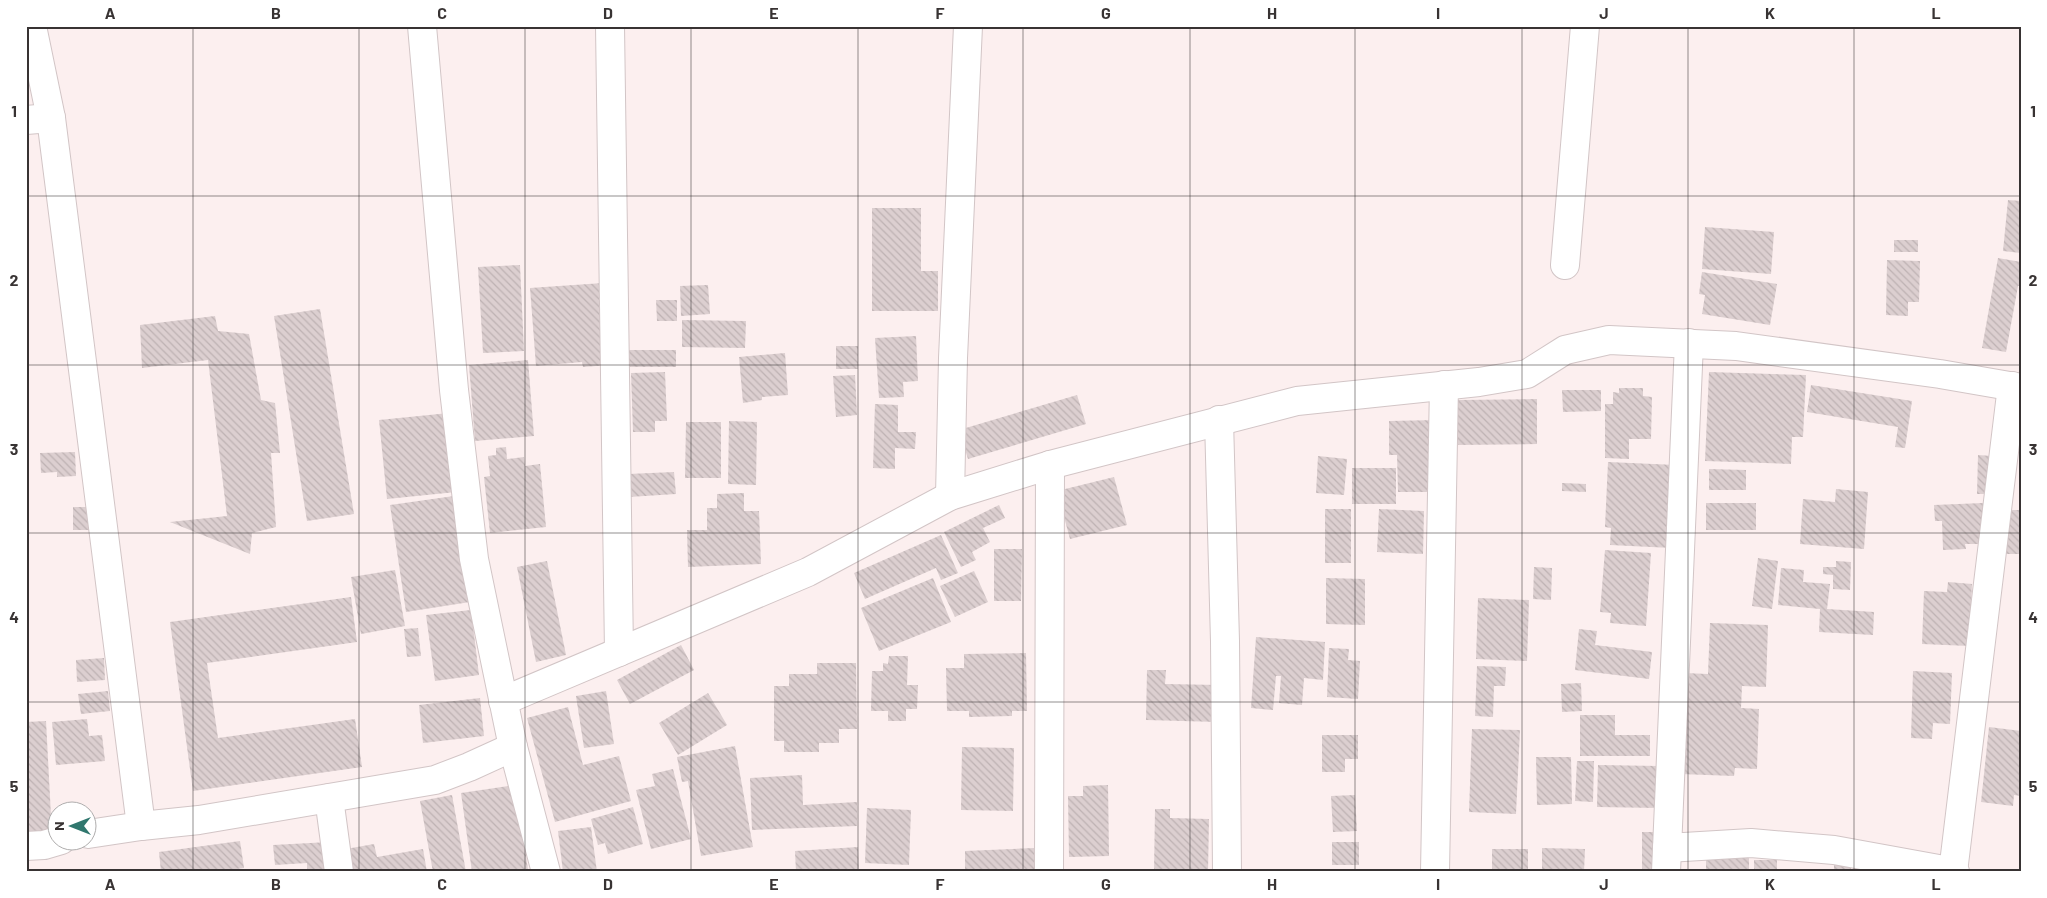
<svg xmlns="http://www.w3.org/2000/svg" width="2047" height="898" font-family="Barlow,sans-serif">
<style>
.building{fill:url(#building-back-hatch)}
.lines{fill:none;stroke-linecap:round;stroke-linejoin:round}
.street-casing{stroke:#d2c5c6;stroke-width:30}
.street{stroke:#fff;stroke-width:28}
.grid{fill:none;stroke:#383333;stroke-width:1;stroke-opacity:0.55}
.neatline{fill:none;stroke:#383333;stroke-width:2}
.grid-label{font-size:16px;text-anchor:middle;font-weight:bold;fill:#383333}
</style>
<defs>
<pattern id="building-back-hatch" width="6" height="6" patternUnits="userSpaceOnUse" patternTransform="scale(1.25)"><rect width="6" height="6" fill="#dccfd0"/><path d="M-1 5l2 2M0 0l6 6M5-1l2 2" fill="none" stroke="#beb2b3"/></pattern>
</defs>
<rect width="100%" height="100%" fill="#fcefef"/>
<g class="building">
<polygon points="2008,200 2021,201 2021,253 2003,251"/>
<polygon points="872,208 921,208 921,271 938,271 938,311 872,311"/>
<polygon points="1705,227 1774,232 1771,274 1702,269"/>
<rect x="1894" y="240" width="24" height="12"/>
<polygon points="1998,258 2021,262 2021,286 2018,286 2006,352 1982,348"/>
<polygon points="1887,260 1920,261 1919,302 1908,302 1908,316 1886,315"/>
<polygon points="520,265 524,351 483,353 478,267"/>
<polygon points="1702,272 1777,284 1770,325 1702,314 1705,295 1699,294"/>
<polygon points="603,283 609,365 583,367 582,362 536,366 530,288"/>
<polygon points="708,285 710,314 681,316 680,286"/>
<polygon points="656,300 677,300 677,321 657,321"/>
<polygon points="320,309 354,514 307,521 274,316"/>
<polygon points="215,316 218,331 249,334 261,400 275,403 280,453 271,453 276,527 252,533 250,554 170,522 227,516 208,360 142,368 140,325"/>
<polygon points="682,320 746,321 745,348 682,347"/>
<polygon points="916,336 918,381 903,382 904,397 879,398 875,338"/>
<rect x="836" y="346" width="22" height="23"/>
<rect x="629" y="350" width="47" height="17"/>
<polygon points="785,353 788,395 762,397 762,400 743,403 739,357"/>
<polygon points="528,360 534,436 475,441 469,365"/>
<polygon points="665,372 667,421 655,421 655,432 633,432 631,373"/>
<polygon points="1709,372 1806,375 1803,437 1792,437 1791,464 1705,461"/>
<polygon points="855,375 857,415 836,417 833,376"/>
<polygon points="1811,385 1912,401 1905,448 1895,447 1898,427 1807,412"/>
<polygon points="1619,388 1643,388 1643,396 1652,397 1651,439 1629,439 1629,459 1605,458 1605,404 1613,404 1613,392 1619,393"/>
<polygon points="1562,390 1601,390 1601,411 1563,412"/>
<polygon points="1077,395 1086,424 968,459 959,430"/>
<polygon points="1537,399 1537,444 1458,445 1458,400"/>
<polygon points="875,404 898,405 898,432 916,432 915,449 895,448 895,469 873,468"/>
<polygon points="449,413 456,492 387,499 379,420"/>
<polygon points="1437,420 1437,492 1398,492 1397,455 1389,455 1389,421"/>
<polygon points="729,421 757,422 756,485 728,484"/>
<polygon points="686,422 721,422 721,478 685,478"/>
<polygon points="506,447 507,459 524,457 525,466 540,464 546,527 490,533 484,477 490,476 488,456 496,455 496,448"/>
<polygon points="75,452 76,476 57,477 57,472 41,473 40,453"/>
<polygon points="1978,455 1992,456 1991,494 1977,494"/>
<polygon points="1318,456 1347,459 1344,495 1316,493"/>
<polygon points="1608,462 1676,465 1672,548 1610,545 1611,528 1605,527"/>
<rect x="1352" y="468" width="44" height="36"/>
<polygon points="1709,469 1746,470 1746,490 1709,490"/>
<polygon points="674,472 676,494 629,497 628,474"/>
<polygon points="1114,477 1127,525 1070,539 1057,491"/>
<polygon points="1562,483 1586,484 1586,492 1562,491"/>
<polygon points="1836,489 1868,492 1864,549 1800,544 1803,499 1835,502"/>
<polygon points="744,493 744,511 759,511 761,564 688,567 687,530 707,530 707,508 717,508 717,494"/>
<polygon points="454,496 470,602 406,612 390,505"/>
<rect x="1706" y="503" width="50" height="27"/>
<polygon points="1983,503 1984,544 1965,544 1966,549 1943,550 1942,521 1935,521 1934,505"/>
<polygon points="999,505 1005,518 983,528 990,542 972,552 976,560 961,567 944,532"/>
<polygon points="73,507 95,507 96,530 73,530"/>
<rect x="1325" y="509" width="26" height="54"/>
<polygon points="1379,509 1424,511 1423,554 1377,552"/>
<polygon points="2002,510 2021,510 2021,554 2003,554"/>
<polygon points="941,535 958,573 941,580 936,568 865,599 854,573"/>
<polygon points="994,549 1022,549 1021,601 994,601"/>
<polygon points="1605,550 1651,553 1646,626 1610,623 1611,613 1600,612"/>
<polygon points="1758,558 1778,561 1772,609 1752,606"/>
<polygon points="547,561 566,655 536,662 517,567"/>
<polygon points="1836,561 1851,562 1850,590 1833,589 1833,575 1823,574 1823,567 1836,567"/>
<polygon points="1534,567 1552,568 1551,600 1533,599"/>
<polygon points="1781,568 1804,570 1803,582 1830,584 1827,609 1874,612 1873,635 1819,632 1820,609 1778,605"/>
<polygon points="395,570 405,626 361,634 351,577"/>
<polygon points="974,571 988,602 955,617 940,586"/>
<polygon points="933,578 951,622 879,651 861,608"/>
<polygon points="1326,578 1365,579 1365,625 1326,624"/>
<polygon points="1948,582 1972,584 1969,646 1922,644 1924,591 1947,592"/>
<polygon points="351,597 357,642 207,663 218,738 355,719 362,767 193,791 170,622"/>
<polygon points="1478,598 1529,600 1527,661 1476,659"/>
<polygon points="471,610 479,675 435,681 426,615"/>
<polygon points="1710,623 1768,625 1766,687 1742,686 1741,708 1759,709 1757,769 1735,768 1734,776 1680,774 1684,673 1708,674"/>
<polygon points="418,628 421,656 407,657 404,629"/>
<polygon points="1579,629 1597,631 1595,645 1652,652 1649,679 1575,670"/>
<polygon points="1256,637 1325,642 1323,680 1304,678 1302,705 1279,703 1281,676 1276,676 1273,710 1251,708"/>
<polygon points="681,645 694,670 630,704 617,680"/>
<polygon points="1329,648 1349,649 1348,660 1360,661 1358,699 1327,697"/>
<polygon points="1026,653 1027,711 1012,711 1012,716 969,717 969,711 947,711 946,668 964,668 964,654"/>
<polygon points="889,656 908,656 907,685 918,685 917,709 906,709 906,721 888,721 888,711 871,711 872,671 883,671 883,663 888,664"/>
<polygon points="104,658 105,680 77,682 76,660"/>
<polygon points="817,663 856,663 857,729 839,729 839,743 819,743 819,752 784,752 784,741 774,741 774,686 789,686 789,674 817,674"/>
<polygon points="1477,666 1506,667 1505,686 1494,686 1493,717 1475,716"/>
<polygon points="1147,670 1166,670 1165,684 1219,685 1218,722 1146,720"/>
<polygon points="1913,671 1952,673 1950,724 1933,723 1932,739 1911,738"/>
<polygon points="1581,683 1582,711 1562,712 1561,684"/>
<polygon points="108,691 110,711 81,714 78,694"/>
<polygon points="606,691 614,744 584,748 576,696"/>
<polygon points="708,693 727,725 678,755 659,723"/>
<polygon points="480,698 484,736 423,743 419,705"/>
<polygon points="568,707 583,765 619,756 631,801 555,822 527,718"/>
<polygon points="1580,715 1615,715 1615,735 1650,735 1650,756 1580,756"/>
<polygon points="87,719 89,736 102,735 105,761 56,765 52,722"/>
<polygon points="46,721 52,835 26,836 26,722"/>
<polygon points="1989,727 2021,731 2021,796 2014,795 2013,806 1981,802"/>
<polygon points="1472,729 1520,730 1516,814 1469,812"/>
<polygon points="1322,735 1358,735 1358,759 1345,759 1345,772 1322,772"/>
<polygon points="735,746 753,847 701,856 688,781 682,782 677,757"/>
<polygon points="962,747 1014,748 1013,811 961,810"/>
<polygon points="1536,757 1571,757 1572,804 1537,805"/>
<polygon points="1577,761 1594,761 1593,802 1575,801"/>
<polygon points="1598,765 1659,766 1658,808 1597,807"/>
<polygon points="673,769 691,839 651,849 636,790 655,786 652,774"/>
<polygon points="802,775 803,805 857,802 857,826 752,830 750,778"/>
<polygon points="516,785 528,870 472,872 461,793"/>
<polygon points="1108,785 1109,856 1069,857 1068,796 1083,796 1083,786"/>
<polygon points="452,795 466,872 433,872 420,801"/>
<polygon points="1355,795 1357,831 1333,832 1331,796"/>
<polygon points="633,807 643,844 608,854 605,843 598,845 591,819"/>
<polygon points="867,808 911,810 909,865 865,863"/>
<polygon points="1155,809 1170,809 1170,818 1209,819 1208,872 1154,872"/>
<polygon points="591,827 597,872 563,872 558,831"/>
<rect x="1642" y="832" width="14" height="40"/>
<polygon points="240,841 244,868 214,872 161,872 159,852"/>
<polygon points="329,842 330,872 307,872 307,863 275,865 273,845"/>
<rect x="1332" y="842" width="27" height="23"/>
<polygon points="374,844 377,857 423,849 427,872 350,872 346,849"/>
<polygon points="858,847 859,872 796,872 795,851"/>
<polygon points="1034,848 1035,872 965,872 965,851"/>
<polygon points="1542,848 1585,849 1584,872 1542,872"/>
<rect x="1492" y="849" width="36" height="23"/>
<rect x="1706" y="856" width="43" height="16"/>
<polygon points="1851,856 1851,872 1834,872 1834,857"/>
<rect x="1754" y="860" width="23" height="12"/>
<polygon points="1149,869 1149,872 1125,872 1125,870"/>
</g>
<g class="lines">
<defs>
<g id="street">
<polyline points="32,26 51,118 141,826"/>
<polyline points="422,26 454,390 474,559 513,747 546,872"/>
<polyline points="610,26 619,652"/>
<polyline points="26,120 51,118"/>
<polyline points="1565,265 1585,26"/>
<polyline points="1219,420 1225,641 1227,872"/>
<polyline points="950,496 953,358 968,26"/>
<polyline points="503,701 808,572 950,496 1050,465 1297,401 1479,382 1527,374 1565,350 1609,340 1736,346 1940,374 2021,388"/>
<polyline points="329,798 339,872"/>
<polyline points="88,834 141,826 199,820 435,780 469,767 513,747"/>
<polyline points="26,846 44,845 61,840"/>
<polyline points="1667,848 1751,843 1834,850 1955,872"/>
<polyline points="1049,872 1050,465"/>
<polyline points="1435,872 1444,385"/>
<polyline points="1666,872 1689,343"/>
<polyline points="1953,872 2012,386"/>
</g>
</defs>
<use href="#street" class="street-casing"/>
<use href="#street" class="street"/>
</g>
<path class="grid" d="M193,26V872M359,26V872M525,26V872M691,26V872M858,26V872M1023,26V872M1190,26V872M1355,26V872M1522,26V872M1688,26V872M1854,26V872M26,196H2021M26,365H2021M26,533H2021M26,702H2021"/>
<rect width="2047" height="898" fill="none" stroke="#ffffff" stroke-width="55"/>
<g transform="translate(72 826) rotate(270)"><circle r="24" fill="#ffffff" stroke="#afadad"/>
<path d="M0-4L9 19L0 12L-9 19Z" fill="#30776e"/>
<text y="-8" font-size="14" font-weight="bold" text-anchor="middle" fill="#383333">N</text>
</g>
<rect x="28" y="28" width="1992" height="842" class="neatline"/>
<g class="grid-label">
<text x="110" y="19">A</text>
<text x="276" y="19">B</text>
<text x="442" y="19">C</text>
<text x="608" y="19">D</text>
<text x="774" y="19">E</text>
<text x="940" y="19">F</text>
<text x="1106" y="19">G</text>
<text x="1272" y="19">H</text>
<text x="1438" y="19">I</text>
<text x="1604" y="19">J</text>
<text x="1770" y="19">K</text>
<text x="1936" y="19">L</text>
<text x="14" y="117">1</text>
<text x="2033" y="117">1</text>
<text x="14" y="286">2</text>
<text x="2033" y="286">2</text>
<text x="14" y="455">3</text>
<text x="2033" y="455">3</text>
<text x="14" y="623">4</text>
<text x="2033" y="623">4</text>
<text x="14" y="792">5</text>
<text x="2033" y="792">5</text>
<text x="110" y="890">A</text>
<text x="276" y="890">B</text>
<text x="442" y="890">C</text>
<text x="608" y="890">D</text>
<text x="774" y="890">E</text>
<text x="940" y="890">F</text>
<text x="1106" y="890">G</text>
<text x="1272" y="890">H</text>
<text x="1438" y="890">I</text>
<text x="1604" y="890">J</text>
<text x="1770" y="890">K</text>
<text x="1936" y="890">L</text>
</g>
</svg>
